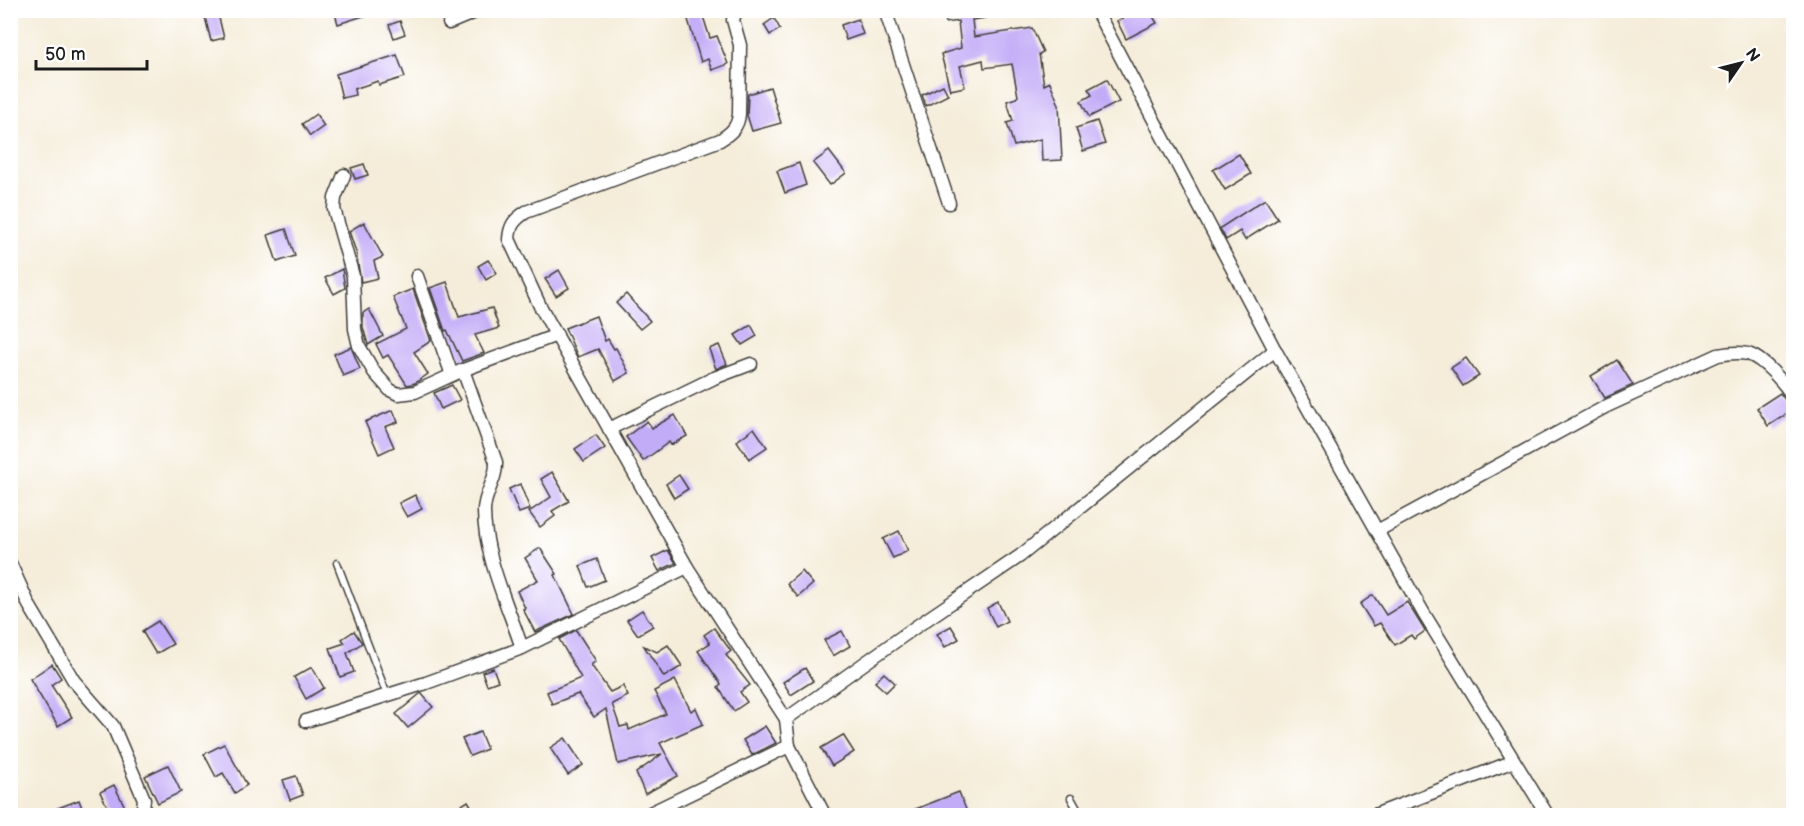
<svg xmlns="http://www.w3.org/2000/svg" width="1804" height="826" font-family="'Balsamiq Sans',sans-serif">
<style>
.building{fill:#c2abf7}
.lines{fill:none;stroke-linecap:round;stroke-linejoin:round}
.lane-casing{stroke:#3d3b38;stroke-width:9}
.street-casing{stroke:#3d3b38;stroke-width:15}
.lane{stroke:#fff;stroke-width:6}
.street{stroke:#fff;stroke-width:12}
</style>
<rect width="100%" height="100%" fill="#fff"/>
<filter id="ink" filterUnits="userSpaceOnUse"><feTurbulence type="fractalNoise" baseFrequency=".0167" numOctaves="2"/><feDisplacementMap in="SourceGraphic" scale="12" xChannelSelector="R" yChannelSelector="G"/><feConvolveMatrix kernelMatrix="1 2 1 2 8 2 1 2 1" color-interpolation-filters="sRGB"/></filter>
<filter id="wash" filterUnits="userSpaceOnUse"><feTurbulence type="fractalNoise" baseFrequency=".008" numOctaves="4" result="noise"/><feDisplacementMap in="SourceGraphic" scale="24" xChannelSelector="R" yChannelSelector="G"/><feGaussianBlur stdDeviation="1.35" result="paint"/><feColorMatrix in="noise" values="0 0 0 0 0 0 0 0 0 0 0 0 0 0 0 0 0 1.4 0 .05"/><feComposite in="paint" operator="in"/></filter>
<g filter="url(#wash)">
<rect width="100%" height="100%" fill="#f5edda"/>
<g id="blocks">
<g class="building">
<polygon points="334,10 372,10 373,13 338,24"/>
<polygon points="685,10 701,10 710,38 717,36 728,64 712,70 708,59 701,62"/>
<polygon points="944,10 985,10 985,18 972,20 974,37 1032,28 1043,52 1039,54 1044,85 1050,82 1059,105 1062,160 1042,161 1041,139 1014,146 1007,123 1013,121 1007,101 1016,98 1018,96 1012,64 984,68 983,60 960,66 965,87 950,90 941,54 961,48 958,21 946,23"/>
<polygon points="1144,10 1149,10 1157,23 1126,39 1117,21 1132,13 1134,16"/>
<polygon points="218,14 224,38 211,41 205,17"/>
<polygon points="774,18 780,29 770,35 764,25"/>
<polygon points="858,19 863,34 846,40 841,25"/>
<polygon points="400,21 405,34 394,38 389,25"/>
<polygon points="397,55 405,77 379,85 378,81 354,89 355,95 342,98 336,74"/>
<polygon points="1107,79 1119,102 1089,117 1081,101 1092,95 1088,89"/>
<polygon points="943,85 948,95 926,106 922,95"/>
<polygon points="770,87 781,123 752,131 747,115 748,94"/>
<polygon points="316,114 324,126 310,136 302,124"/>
<polygon points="1097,121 1105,144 1083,151 1076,128"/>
<polygon points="829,151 846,173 830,185 813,163"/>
<polygon points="1239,154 1251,174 1225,190 1213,170"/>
<polygon points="799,163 806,185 785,193 777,171"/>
<polygon points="364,164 368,175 355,179 351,168"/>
<polygon points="1265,199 1278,219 1245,240 1240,231 1226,240 1220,228"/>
<polygon points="364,222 383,257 374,261 378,278 361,282 356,252 349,231"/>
<polygon points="286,229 295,256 277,262 268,235"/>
<polygon points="488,260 497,273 486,280 478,266"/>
<polygon points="342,269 345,288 334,294 325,278"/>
<polygon points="559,270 569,288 556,296 545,279"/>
<polygon points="447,282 459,317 492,308 499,328 475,335 484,353 462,361 447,330 445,331 430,288"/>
<polygon points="413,289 431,341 414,352 428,374 415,383 407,385 388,355 383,358 376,344 406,329 393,297"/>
<polygon points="626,294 650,321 640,329 616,303"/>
<polygon points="369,309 383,336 368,345 363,327 363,313"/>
<polygon points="596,316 605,341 608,339 614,349 616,348 629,373 615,381 598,349 578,357 565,328"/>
<polygon points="751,325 757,336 742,345 735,335"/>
<polygon points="719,345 727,364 716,369 709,349"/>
<polygon points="351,347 360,369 343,376 334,354"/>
<polygon points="1466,358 1479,376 1463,386 1451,368"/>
<polygon points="1617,360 1633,385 1605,398 1591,376"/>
<polygon points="452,385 460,400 441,409 434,393"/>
<polygon points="1780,393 1793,410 1768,426 1757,408"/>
<polygon points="393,410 398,422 385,427 394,447 379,454 365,422"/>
<polygon points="675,415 687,436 671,445 669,442 643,461 626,437 647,421 652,428"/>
<polygon points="754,428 767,447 749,459 737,441"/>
<polygon points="596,435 605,448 584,462 575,449"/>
<polygon points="552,472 569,501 552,511 555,516 540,527 529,512 551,497 541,479"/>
<polygon points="679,475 688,489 674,498 666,484"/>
<polygon points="520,484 530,509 519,513 509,489"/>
<polygon points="415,495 422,509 407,517 399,503"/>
<polygon points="899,531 908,551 893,558 883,539"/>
<polygon points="540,548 557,574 555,575 574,614 535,632 523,609 525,608 517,591 538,580 525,558"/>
<polygon points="668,550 676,563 659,571 652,558"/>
<polygon points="597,559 605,580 588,587 580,566"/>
<polygon points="802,571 813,584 798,597 787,584"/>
<polygon points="1373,595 1386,615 1407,602 1425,631 1414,639 1411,635 1395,645 1380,623 1374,626 1360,604"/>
<polygon points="998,602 1007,621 996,627 987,608"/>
<polygon points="642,610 653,626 638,635 627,620"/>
<polygon points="158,621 173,644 156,654 142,631"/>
<polygon points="951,626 959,639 945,647 937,634"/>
<polygon points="714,628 731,651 726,655 750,685 740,692 747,702 734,711 718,687 721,684 698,651 710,643 704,635"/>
<polygon points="576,630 596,661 591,665 610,692 623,686 628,696 612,704 620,727 628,725 629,730 666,714 654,691 675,680 691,711 696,708 703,724 660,743 678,776 645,794 636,773 662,754 618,764 606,709 594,717 578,694 552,704 547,692 581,678 559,639"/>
<polygon points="354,631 362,643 347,653 354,672 340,677 330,648 345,643 342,639"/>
<polygon points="842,631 850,646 833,656 824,640"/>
<polygon points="668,645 682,666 664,677 644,646 657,652"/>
<polygon points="52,664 61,678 51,685 72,717 58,726 30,679"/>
<polygon points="312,667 324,688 306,699 294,677"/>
<polygon points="493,668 498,681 487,685 482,672"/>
<polygon points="805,668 813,681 791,695 783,682"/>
<polygon points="884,673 895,683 886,692 875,682"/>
<polygon points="421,693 433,707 408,728 396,714"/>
<polygon points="765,726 776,743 752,755 743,740"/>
<polygon points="480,732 487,749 470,756 462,739"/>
<polygon points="843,735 854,752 832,766 821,748"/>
<polygon points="565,738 583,765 568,775 550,748"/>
<polygon points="224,744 247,785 235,793 223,773 216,777 204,754"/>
<polygon points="168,765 181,792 158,803 145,776"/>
<polygon points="296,776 303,795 290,800 283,780"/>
<polygon points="114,785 125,807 111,814 100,792"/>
<polygon points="959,792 967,812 957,816 898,816"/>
<polygon points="79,800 85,816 42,816 42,814"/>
<polygon points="468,801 477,816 445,816"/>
</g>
</g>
</g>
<g filter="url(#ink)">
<use href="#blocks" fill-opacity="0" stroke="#3d3b38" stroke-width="1.5"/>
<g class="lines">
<defs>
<g id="lane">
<polyline points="337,563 387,695"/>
<polyline points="1071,798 1081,816"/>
</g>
<g id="street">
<path d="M738,10L734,16L733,20L740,45L739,114C738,127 731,133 720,140L526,212C514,220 510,225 509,239L540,306L687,567L786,719"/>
<polyline points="885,10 949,203"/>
<polyline points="1096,10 1275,350 1424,614 1548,816"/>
<polyline points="449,23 480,10"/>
<polyline points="344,175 335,198 334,209 353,276 355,329 359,346 374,372 390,390 398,394 415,392 463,370 557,335"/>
<polyline points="417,276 452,375"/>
<path d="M463,370L496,462C497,480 484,493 484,511C484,555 508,606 522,648"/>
<polyline points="609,429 714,378 751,364"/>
<path d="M1377,531L1607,406L1718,355C1728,353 1738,352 1748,354C1764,359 1785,384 1794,398"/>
<polyline points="10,563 29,605 74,681 113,726 144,799 143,808 136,816"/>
<polyline points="306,721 426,683 522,648 687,567"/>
<polyline points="789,746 825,816"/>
<polyline points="644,816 789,746 786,719 917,626 1020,556 1275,350"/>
<polyline points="1372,816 1514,761"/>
</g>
</defs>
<use href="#lane" class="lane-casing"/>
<use href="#street" class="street-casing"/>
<use href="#lane" class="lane"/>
<use href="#street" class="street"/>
</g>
</g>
<rect width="1804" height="826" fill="none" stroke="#fff" stroke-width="36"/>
<g transform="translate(1741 63) rotate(55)" stroke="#ffffff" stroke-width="4.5" paint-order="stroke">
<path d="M0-4.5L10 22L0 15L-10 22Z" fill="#1c1c1c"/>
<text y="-9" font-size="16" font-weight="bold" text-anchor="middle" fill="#1c1c1c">N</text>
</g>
<path d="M36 60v9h111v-9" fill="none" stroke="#1c1c1c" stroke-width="3"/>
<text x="45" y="60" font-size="18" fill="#1c1c1c" stroke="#ffffff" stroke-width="4.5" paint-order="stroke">50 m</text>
</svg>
